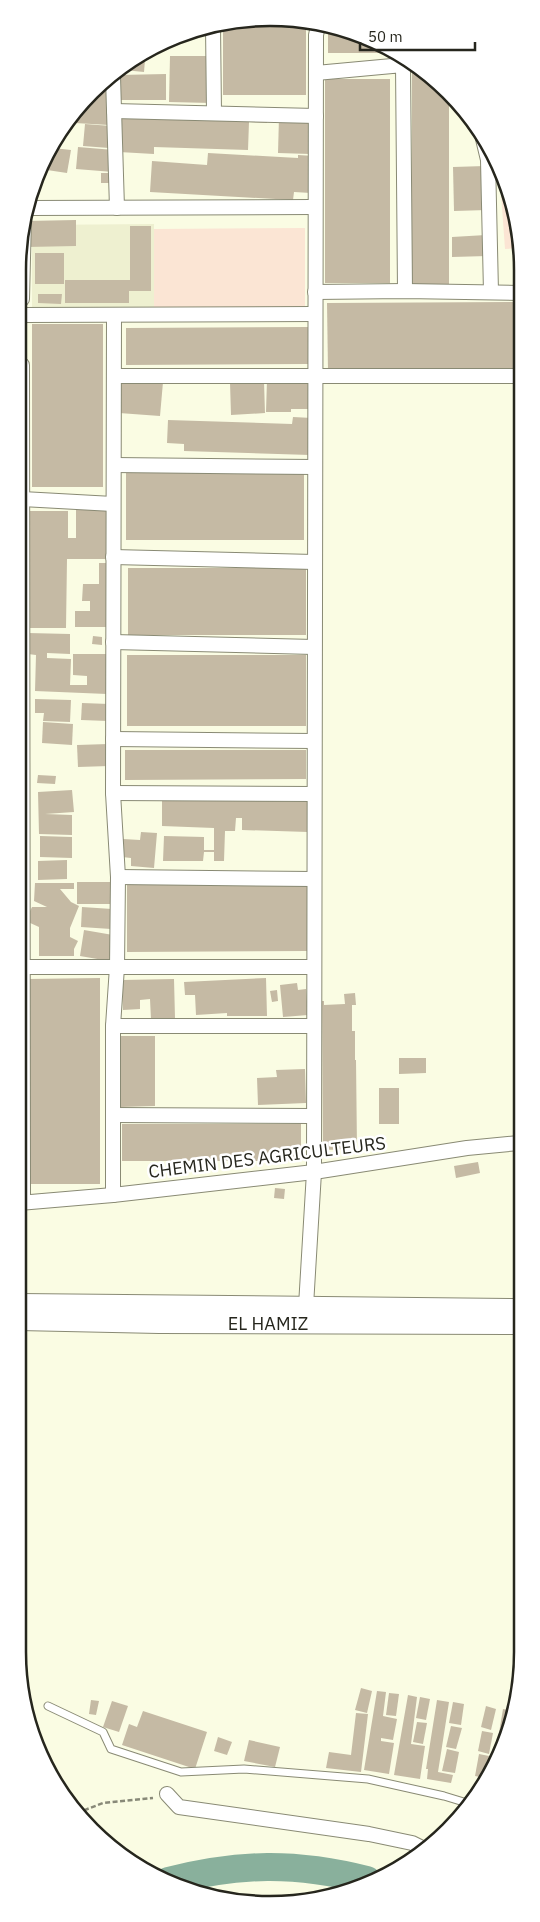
<svg xmlns="http://www.w3.org/2000/svg" width="540" height="1922" font-family="'IBM Plex Sans',sans-serif">
<style>
.built{fill:#eef0d0}
.green{fill:#fbe5d4}
.lines{fill:none;stroke-linecap:round;stroke-linejoin:round}
.river{stroke:#89b09c;stroke-width:28}
.building{fill:#c5baa4}
.lane-casing{stroke:#898a74;stroke-width:9}
.street-casing{stroke:#898a74;stroke-width:16}
.secondary-casing{stroke:#898a74;stroke-width:22}
.path{stroke:#888978;stroke-width:2.5;stroke-dasharray:5 2.5;stroke-linecap:butt}
.lane{stroke:#fff;stroke-width:7}
.street{stroke:#fff;stroke-width:14}
.secondary{stroke:#fff;stroke-width:20}
.labels{text-anchor:middle;dominant-baseline:central;stroke-width:5;stroke-linejoin:round;paint-order:stroke}
.street-label{font-size:18px;fill:#26261d;stroke:#fff}
.rim{fill:none;stroke:#26261d;stroke-width:2.5}
</style>
<rect width="100%" height="100%" fill="#fafce3"/>
<polygon class="built" points="154,224 154,307 32,308 32,225"/>
<g class="green">
<polygon points="499,166 520,237 520,248 505,249"/>
<polygon points="305,228 305,307 154,307 154,229"/>
</g>
<g class="lines">
<path class="river" d="M168,1881C240,1863 295,1862 367,1880"/>
</g>
<g class="building">
<rect x="223" y="22" width="83" height="73"/>
<polygon points="328,26 396,51 398,53 328,53"/>
<polygon points="170,56 211,56 211,103 169,102"/>
<polygon points="134,58 145,60 144,72 124,70 124,65"/>
<polygon points="412,68 416,68 449,95 449,285 412,285"/>
<polygon points="166,74 166,100 119,100 119,75"/>
<polygon points="111,78 109,125 75,123 75,115"/>
<rect x="325" y="79" width="65" height="204"/>
<polygon points="121,114 267,118 267,123 249,122 248,150 154,147 154,154 119,152"/>
<polygon points="279,117 310,118 310,154 278,153"/>
<polygon points="85,124 111,126 109,148 83,146"/>
<polygon points="78,147 114,150 113,172 76,169"/>
<polygon points="53,148 71,150 67,173 47,170 49,156"/>
<polygon points="208,153 298,158 298,155 314,156 311,193 294,192 293,200 150,192 152,161 207,165"/>
<polygon points="485,166 487,210 454,211 453,167"/>
<rect x="101" y="173" width="10" height="10"/>
<polygon points="76,220 76,246 27,247 26,221"/>
<polygon points="130,226 151,226 151,291 129,291 129,303 65,303 65,280 130,280"/>
<polygon points="486,235 487,256 452,257 452,237"/>
<rect x="35" y="253" width="29" height="31"/>
<polygon points="38,294 62,294 61,304 38,303"/>
<polygon points="520,302 520,371 328,371 327,303"/>
<rect x="32" y="324" width="71" height="163"/>
<polygon points="308,327 308,364 126,365 126,328"/>
<polygon points="121,380 163,382 160,416 119,413"/>
<polygon points="267,380 313,381 313,409 291,409 291,412 266,412"/>
<polygon points="264,382 265,413 231,415 230,383"/>
<polygon points="293,417 312,418 310,455 184,451 184,444 167,443 168,420 292,424"/>
<rect x="126" y="473" width="178" height="67"/>
<polygon points="76,509 109,509 109,559 67,559 66,628 29,628 29,607 26,607 26,511 68,511 68,538 76,538"/>
<polygon points="99,563 111,563 110,627 75,627 75,611 90,611 90,601 82,601 83,584 99,584"/>
<rect x="128" y="568" width="178" height="67"/>
<polygon points="28,633 70,634 70,654 47,653 47,658 71,659 70,685 87,685 87,676 73,675 73,654 111,654 107,694 35,691 36,655 28,654"/>
<polygon points="93,636 102,637 102,645 92,644"/>
<rect x="127" y="655" width="179" height="71"/>
<polygon points="35,699 71,700 70,722 43,721 44,713 35,713"/>
<polygon points="82,703 109,704 108,721 81,720"/>
<polygon points="43,722 73,724 72,745 42,743"/>
<polygon points="108,744 109,766 78,767 77,745"/>
<polygon points="125,750 306,750 306,779 125,780"/>
<polygon points="38,775 56,776 55,784 37,783"/>
<polygon points="72,790 74,812 45,814 72,815 72,835 39,834 38,792"/>
<polygon points="162,798 309,802 308,832 242,830 242,818 236,818 235,831 225,831 224,861 214,861 214,852 204,852 203,861 163,861 164,836 204,837 204,850 214,850 214,828 162,826"/>
<polygon points="141,832 157,833 154,868 131,866 131,858 122,857 123,839 140,840"/>
<polygon points="40,836 72,837 72,858 40,857"/>
<polygon points="67,860 67,879 38,880 38,861"/>
<rect x="77" y="882" width="37" height="22"/>
<polygon points="35,883 74,883 74,889 60,889 71,902 79,906 70,928 70,937 78,941 74,949 74,956 39,956 39,927 28,922 28,915 32,907 47,907 34,901"/>
<polygon points="127,885 307,885 307,951 127,952"/>
<polygon points="82,907 112,909 111,929 81,927"/>
<polygon points="84,930 113,935 109,961 80,956"/>
<polygon points="100,978 100,1184 28,1184 28,979"/>
<polygon points="266,978 267,1016 227,1016 227,1013 196,1015 195,995 185,995 184,982"/>
<polygon points="174,979 175,1018 151,1019 150,999 140,1000 140,1009 123,1010 122,980"/>
<polygon points="297,983 298,990 306,989 308,1015 283,1017 280,985"/>
<polygon points="277,990 278,1001 272,1002 270,991"/>
<polygon points="355,993 356,1005 352,1005 352,1031 355,1031 355,1060 356,1060 357,1149 323,1150 322,1001 324,1001 324,1005 345,1004 344,994"/>
<polygon points="121,1036 155,1036 155,1106 121,1107"/>
<polygon points="399,1058 426,1058 426,1073 399,1074"/>
<polygon points="305,1069 306,1103 258,1105 257,1078 277,1077 276,1070"/>
<rect x="379" y="1088" width="20" height="36"/>
<rect x="122" y="1124" width="179" height="37"/>
<polygon points="478,1162 480,1173 456,1178 454,1166"/>
<polygon points="275,1188 285,1189 284,1199 274,1198"/>
<polygon points="361,1688 372,1691 367,1713 355,1710"/>
<polygon points="377,1691 386,1692 383,1716 397,1719 393,1740 381,1738 381,1741 394,1743 389,1774 364,1770"/>
<polygon points="389,1693 399,1694 396,1716 386,1715"/>
<polygon points="408,1695 417,1697 411,1744 425,1746 420,1779 394,1775"/>
<polygon points="420,1697 430,1699 426,1720 416,1718"/>
<polygon points="91,1700 99,1701 96,1715 89,1714"/>
<polygon points="437,1700 449,1702 438,1772 453,1775 451,1783 427,1779 428,1769 426,1769"/>
<polygon points="112,1701 128,1706 119,1732 103,1727"/>
<polygon points="453,1702 464,1704 461,1725 449,1723"/>
<polygon points="486,1706 496,1709 491,1730 481,1727"/>
<polygon points="503,1709 514,1711 494,1763"/>
<polygon points="143,1711 207,1732 195,1769 122,1745 129,1724 137,1727"/>
<polygon points="356,1713 368,1714 361,1772 326,1768 329,1752 351,1755"/>
<polygon points="417,1722 427,1723 423,1744 413,1742"/>
<polygon points="451,1726 462,1728 456,1749 446,1747"/>
<polygon points="482,1731 493,1733 489,1754 478,1751"/>
<polygon points="218,1737 232,1742 227,1755 214,1751"/>
<polygon points="249,1740 280,1747 275,1767 244,1761"/>
<polygon points="447,1749 459,1752 455,1773 442,1771"/>
<polygon points="479,1754 489,1756 485,1778 475,1776"/>
</g>
<g class="lines">
<defs>
<polyline id="lane" points="48,1706 103,1732 111,1749 181,1772 244,1769 368,1779 444,1796 467,1803"/>
<g id="street">
<polyline points="213,26 214,113"/>
<polyline points="316,73 403,65 405,291"/>
<polyline points="113,77 117,208"/>
<polyline points="114,111 316,116"/>
<polyline points="483,139 488,160 491,292"/>
<polyline points="28,208 315,207"/>
<polyline points="315,292 405,291 520,293"/>
<polyline points="22,299 24,217"/>
<polyline points="22,315 315,314"/>
<polyline points="22,365 23,1202"/>
<polyline points="114,376 520,376"/>
<polyline points="114,465 315,467"/>
<polyline points="22,499 113,504"/>
<polyline points="113,557 314,562"/>
<polyline points="113,642 314,647"/>
<polyline points="113,739 314,741"/>
<polyline points="113,793 314,794"/>
<polyline points="118,877 313,879"/>
<polyline points="20,967 313,967"/>
<polyline points="113,1026 313,1026"/>
<polyline points="113,1115 312,1116"/>
<polyline points="113,1195 113,1026 117,967 118,877 113,793 114,315"/>
<polyline points="19,1203 113,1195 314,1172 467,1148 519,1143"/>
<polyline points="306,1306 314,1172 316,35 319,22"/>
<polyline points="167,1794 179,1807 369,1834 412,1843 426,1850"/>
</g>
<g id="secondary">
<polyline points="19,1304 518,1309"/>
<polyline points="19,1320 159,1323 518,1324"/>
</g>
</defs>
<use href="#lane" class="lane-casing"/>
<use href="#street" class="street-casing"/>
<use href="#secondary" class="secondary-casing"/>
<polyline class="path" points="77,1813 103,1803 153,1798"/>
<use href="#lane" class="lane"/>
<use href="#street" class="street"/>
<use href="#secondary" class="secondary"/>
</g>
<g class="labels">
<g class="street-label">
<text transform="translate(267 1157) rotate(-7)">CHEMIN DES AGRICULTEURS</text>
<text x="268" y="1323">EL HAMIZ</text>
</g>
</g>
<path d="M0 0H540V1922H0ZM270 26H270A244 244 0 0 1 514 270V1652A244 244 0 0 1 270 1896H270A244 244 0 0 1 26 1652V270A244 244 0 0 1 270 26Z" fill="#fff" fill-rule="evenodd"/>
<path class="rim" d="M270 26H270A244 244 0 0 1 514 270V1652A244 244 0 0 1 270 1896H270A244 244 0 0 1 26 1652V270A244 244 0 0 1 270 26Z"/>
<path d="M360 42v8h115v-8" fill="none" stroke="#26261d" stroke-width="2.5"/>
<text x="368" y="42" font-size="15" fill="#26261d" stroke="#ffffff" stroke-width="4" paint-order="stroke">50 m</text>
</svg>
